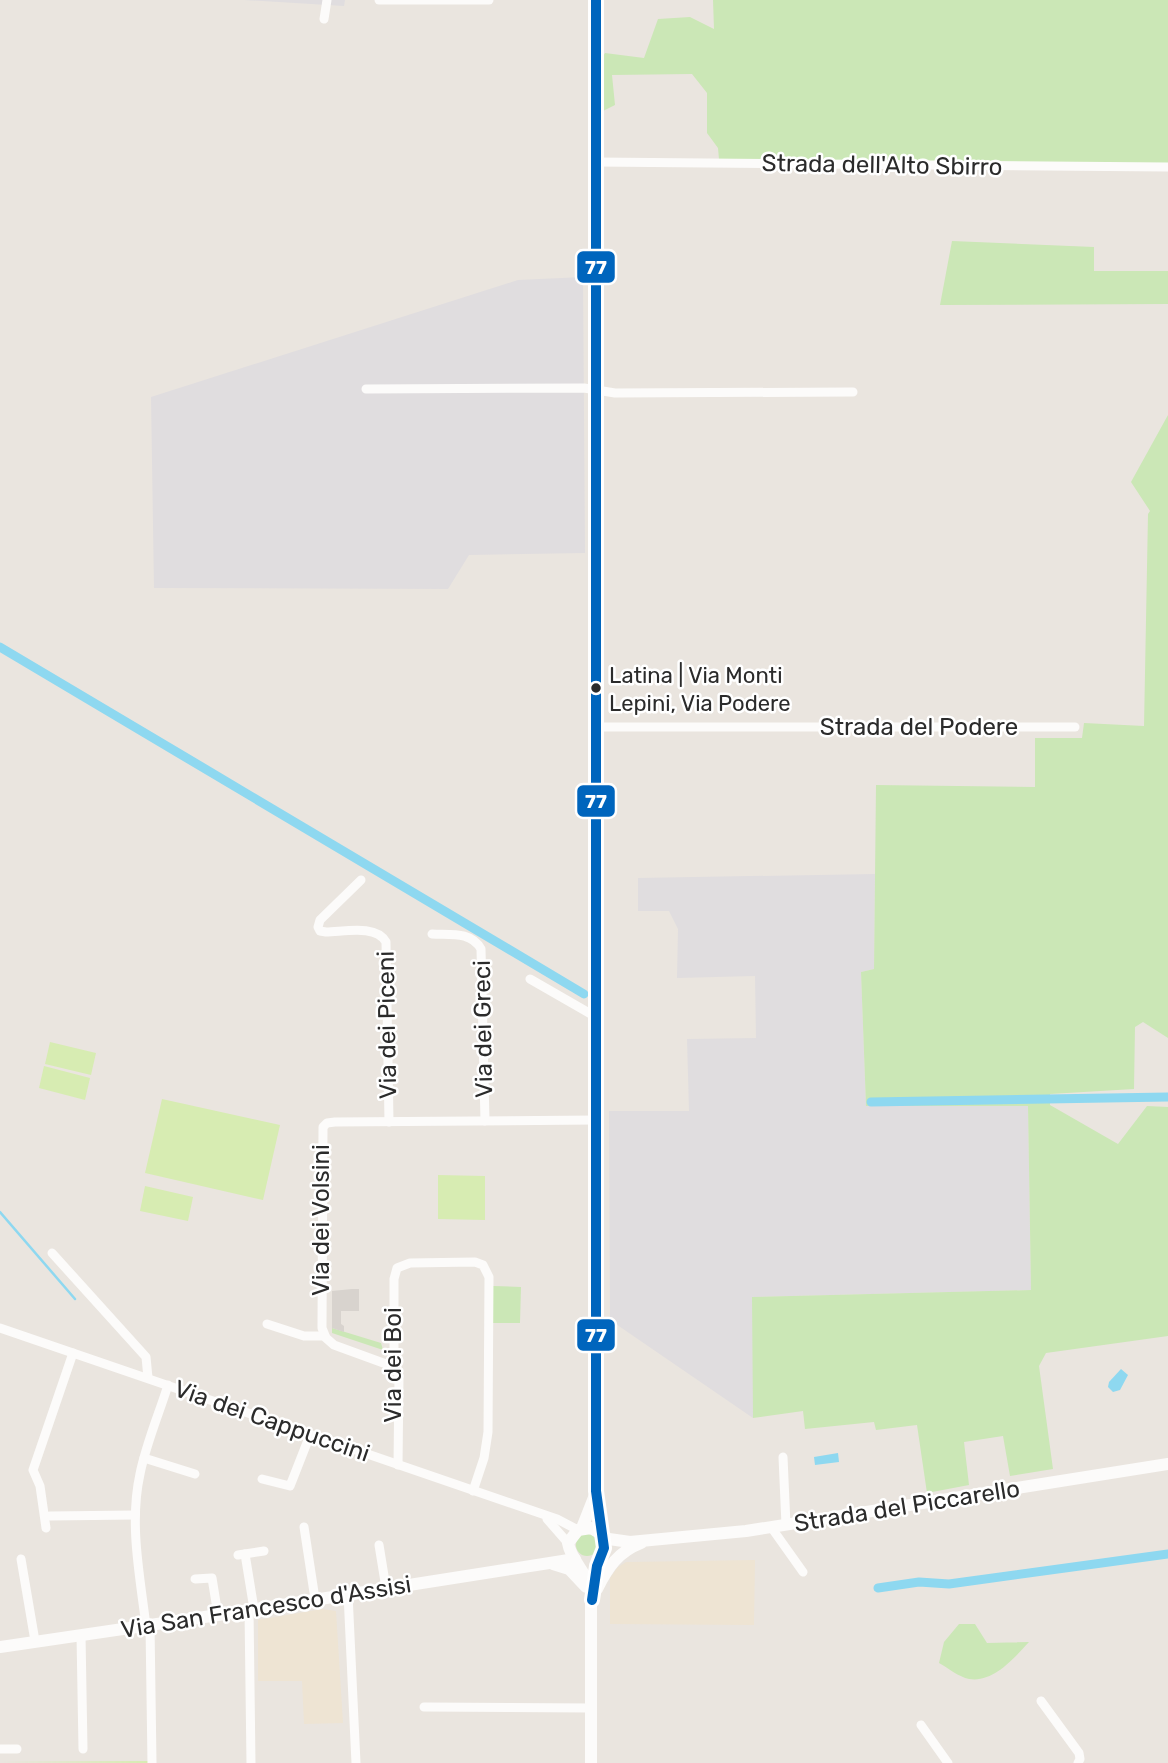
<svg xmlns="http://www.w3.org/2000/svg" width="1168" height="1763" font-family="Rubik,sans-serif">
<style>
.industrial{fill:#e0dddf}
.education{fill:#eee4d3}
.green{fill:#cbe7b6}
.pitch{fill:#d7ecb2}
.plaza{fill:#d8d3ce}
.water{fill:#8ed8f0}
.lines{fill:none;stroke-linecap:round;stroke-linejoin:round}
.stream{stroke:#8ed8f0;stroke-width:2.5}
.canal{stroke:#8ed8f0;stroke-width:9}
.street{stroke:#fcfbfa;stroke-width:9}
.secondary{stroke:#fcfbfa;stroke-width:12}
.bus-1-casing{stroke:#fff;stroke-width:16}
.bus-1{stroke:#0065bd;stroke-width:10}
.bus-dot{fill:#2b2b2b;stroke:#fff;stroke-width:2.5}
.labels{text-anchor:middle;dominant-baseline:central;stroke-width:5;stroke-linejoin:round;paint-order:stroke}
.bus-label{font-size:22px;fill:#2b2b2b;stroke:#fff;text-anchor:start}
.street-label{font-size:24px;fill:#2b2b2b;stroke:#fff}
.line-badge{stroke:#fff;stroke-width:2.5}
.badge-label{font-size:19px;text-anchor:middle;font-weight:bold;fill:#fff}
</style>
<rect width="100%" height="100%" fill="#eae5df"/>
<g class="industrial">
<polygon points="244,0 345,0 344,6"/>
<polygon points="583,277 585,553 469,555 448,589 154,588 151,397 518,280"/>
<polygon points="875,874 874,969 861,972 866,1106 1028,1105 1031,1290 753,1297 753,1418 610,1320 609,1111 689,1111 687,1039 756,1038 755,976 677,978 678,929 669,911 638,911 638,878"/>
</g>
<g class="education">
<polygon points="755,1560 754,1625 610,1624 610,1578 617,1568 626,1562"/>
<polygon points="322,1609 336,1611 343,1723 304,1724 302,1681 258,1681 258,1620"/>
</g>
<g class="green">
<polygon points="713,0 1168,0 1168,165 719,159 718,148 707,133 707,93 692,74 612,75 615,105 603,111 588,81 605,53 644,58 658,19 690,17 714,29"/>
<polygon points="952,241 1094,247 1094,271 1168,271 1168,304 940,305"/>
<polygon points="1168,415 1168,1038 1143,1022 1135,1027 1134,1089 1050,1094 1050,1105 1118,1144 1147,1106 1168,1107 1168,1336 1046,1353 1039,1366 1053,1469 1010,1476 1003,1436 964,1442 969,1485 927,1493 917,1425 876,1430 874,1422 805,1429 803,1411 753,1418 752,1297 1031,1290 1028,1106 866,1106 861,972 874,969 876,785 1035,787 1035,738 1082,738 1084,723 1144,726 1148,514 1150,511 1131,482"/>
<polygon points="493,1286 521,1287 520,1323 493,1323"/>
<polygon points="332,1328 381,1343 383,1350 332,1333"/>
<circle cx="587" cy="1545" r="11"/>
<path d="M959,1624H975L987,1643L1029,1642C1014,1658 994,1683 969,1679C959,1677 948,1668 939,1663L944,1642Z"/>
</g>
<g class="pitch">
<polygon points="50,1042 96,1053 91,1075 45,1064"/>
<polygon points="44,1066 90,1078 85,1100 39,1088"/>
<polygon points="162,1099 280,1125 263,1200 145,1173"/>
<polygon points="438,1175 485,1176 485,1220 438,1219"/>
<polygon points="145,1186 193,1197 188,1221 140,1211"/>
<polygon points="152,1761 152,1763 0,1762"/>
</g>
<polygon class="plaza" points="352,1289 359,1289 359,1311 341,1311 341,1324 344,1326 344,1332 332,1328 332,1291"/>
<g class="water">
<polygon points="1121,1369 1128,1375 1120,1390 1113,1392 1108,1387 1109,1382"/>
<polygon points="838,1453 839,1462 815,1465 814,1457"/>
</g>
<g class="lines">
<polyline class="stream" points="0,1212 75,1299"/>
<g class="canal">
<polyline points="0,647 584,994"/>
<polyline points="871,1102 1168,1097"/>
<polyline points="878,1588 919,1582 949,1584 1168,1554"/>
</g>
<g class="street">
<polyline points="379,0 489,0"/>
<polyline points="324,19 327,0"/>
<polyline points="595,162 1168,167"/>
<polyline points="366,389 584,388 615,393 853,392"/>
<polyline points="595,727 1075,727"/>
<path d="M361,880L320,920L318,927L320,931L326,932C343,932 376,924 386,942L389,1122"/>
<path d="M432,934C450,935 471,931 481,949L485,1121"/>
<polyline points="530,979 596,1017"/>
<polyline points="52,1253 146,1357 148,1378"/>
<polyline points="267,1324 304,1336 325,1336"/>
<polyline points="0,1328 557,1519 578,1530"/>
<polyline points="394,1371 394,1279 397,1268 410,1263 475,1262 483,1265 489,1277 488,1432 484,1458 473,1491"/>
<polyline points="783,1457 786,1525"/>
<polyline points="144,1458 195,1474"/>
<polyline points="398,1465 399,1376 397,1368 334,1345 326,1338 322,1328 323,1127 327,1123 335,1122 596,1120"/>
<polyline points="262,1479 290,1486 310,1435"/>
<polyline points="50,1516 135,1515"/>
<polyline points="547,1519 568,1543"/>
<polyline points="304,1527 315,1599"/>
<polyline points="771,1527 803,1572"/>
<polyline points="46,1528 40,1486 33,1470 73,1353"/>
<polyline points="379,1545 386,1588"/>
<polyline points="245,1554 254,1609"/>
<polyline points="238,1555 264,1551"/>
<polyline points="21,1559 35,1641"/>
<polyline points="195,1579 212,1578 218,1615"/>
<polyline points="348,1594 356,1763"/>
<polyline points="249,1610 251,1763"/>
<polyline points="150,1625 152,1763"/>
<path d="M146,1626C140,1576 129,1524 140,1474C146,1444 159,1414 168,1385"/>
<polyline points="81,1635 83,1749"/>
<polyline points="1041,1701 1079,1753 1080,1759 1078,1763"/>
<polyline points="424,1707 591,1708"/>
<polyline points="921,1725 948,1763"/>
<polyline points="0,1749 17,1749"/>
</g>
<g class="secondary">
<polyline points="582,1528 595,1495"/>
<polyline points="553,1564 569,1569 586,1587"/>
<path d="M597,1589C608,1567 618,1552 641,1543"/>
<polyline points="592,1600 597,1566 604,1548 596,1491 596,0"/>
<polyline points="0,1647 218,1615 575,1559"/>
<path d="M591,1763V1591C587,1572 571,1561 568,1543L578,1530L591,1528L609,1539L630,1542L746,1531L1168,1464"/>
</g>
<defs>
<polyline id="bus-1" points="592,1600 597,1566 604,1548 596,1491 596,0"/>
</defs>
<use href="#bus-1" class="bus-1-casing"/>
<use href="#bus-1" class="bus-1"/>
</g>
<circle class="bus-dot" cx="596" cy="688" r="6"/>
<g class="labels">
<g class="bus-label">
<text x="609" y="675">Latina | Via Monti<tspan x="609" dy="28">Lepini, Via Podere</tspan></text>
</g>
<g class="street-label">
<text transform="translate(882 165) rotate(1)">Strada dell'Alto Sbirro</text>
<text x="919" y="727">Strada del Podere</text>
<text transform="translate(387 1025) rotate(-91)">Via dei Piceni</text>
<text transform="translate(483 1029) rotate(-91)">Via dei Greci</text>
<text transform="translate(321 1220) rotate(-90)">Via dei Volsini</text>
<text transform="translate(393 1365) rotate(-90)">Via dei Boi</text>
<text transform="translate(272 1421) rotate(19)">Via dei Cappuccini</text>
<text transform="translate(907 1506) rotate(-9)">Strada del Piccarello</text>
<text transform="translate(266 1607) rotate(-9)">Via San Francesco d'Assisi</text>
</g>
</g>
<g class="line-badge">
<rect x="576" y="250" width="40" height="34" rx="7" fill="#0065bd"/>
<rect x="576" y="784" width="40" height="34" rx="7" fill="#0065bd"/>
<rect x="576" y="1318" width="40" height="34" rx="7" fill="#0065bd"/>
</g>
<g class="badge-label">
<text x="596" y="274">77</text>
<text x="596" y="808">77</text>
<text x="596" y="1342">77</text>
</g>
</svg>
